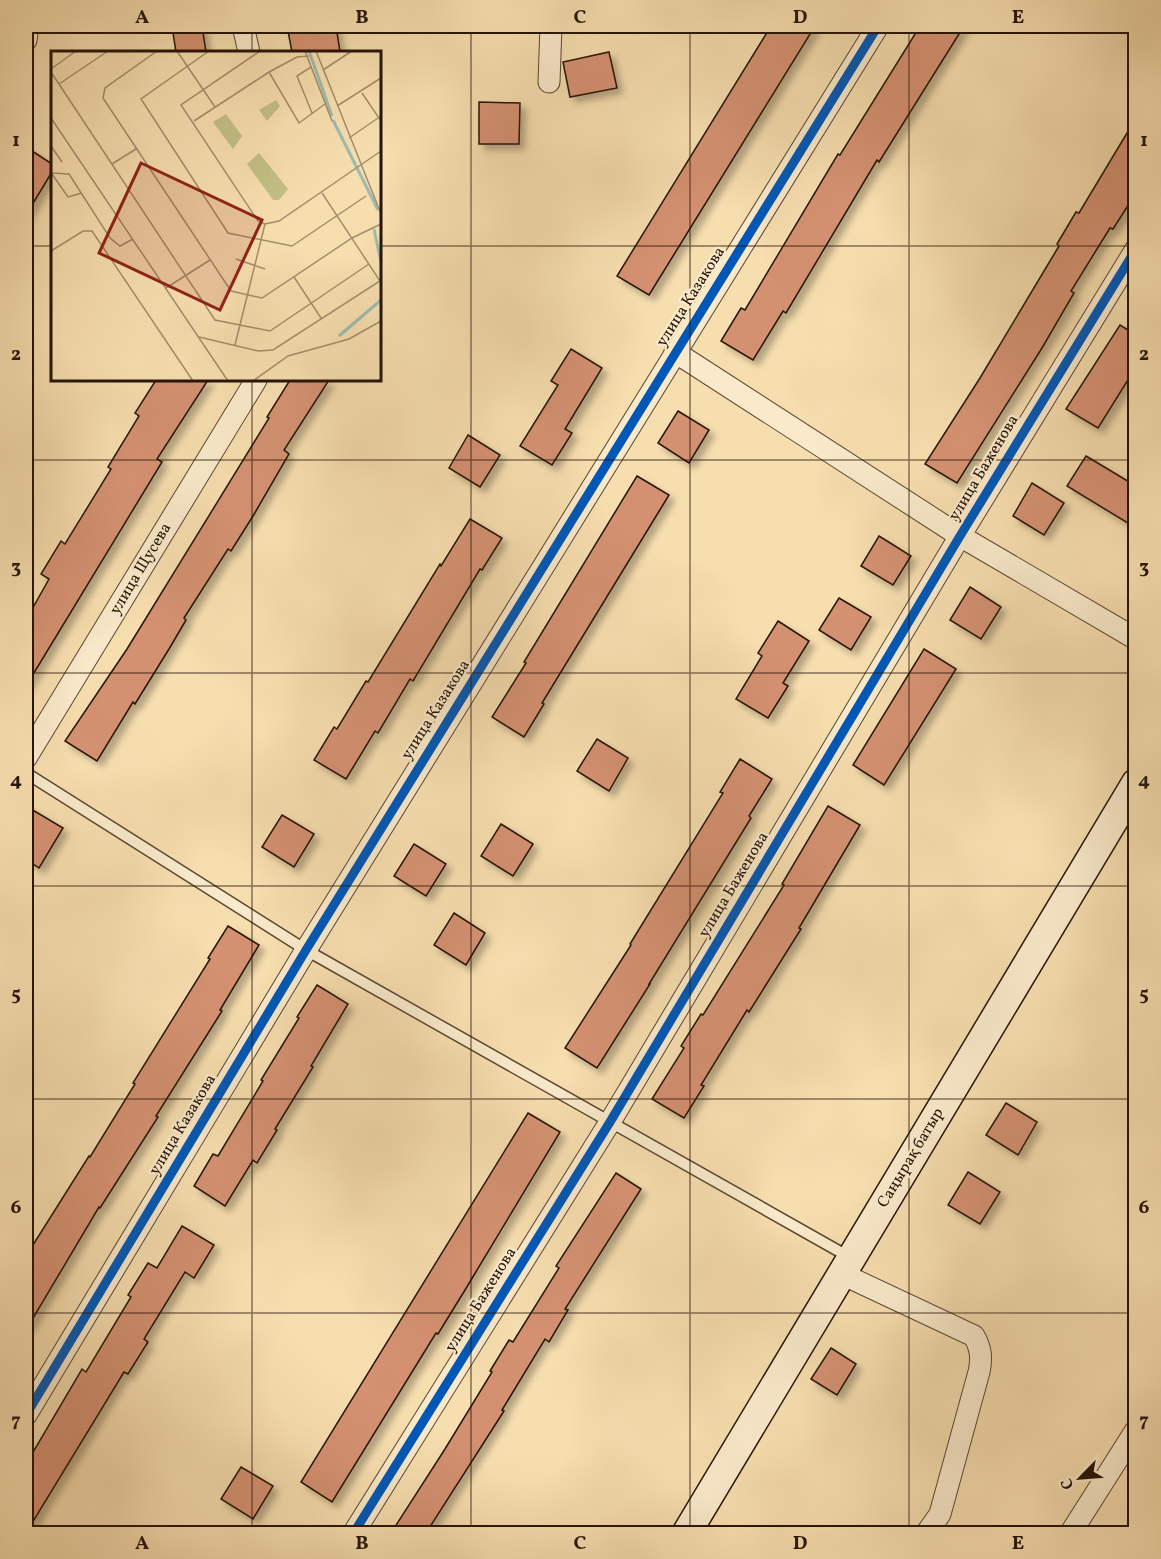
<svg xmlns="http://www.w3.org/2000/svg" width="1161" height="1559" font-family="Vollkorn,serif">
<style>
.building{fill:#d49172;stroke:#251306;stroke-width:1.5;filter:url(#shadow)}
.lines{fill:none;stroke-linecap:round;stroke-linejoin:round}
.lane-casing{stroke:#5a4630;stroke-width:13}
.street-casing{stroke:#5a4630;stroke-width:23}
.secondary-casing{stroke:#251306;stroke-width:31}
.lane{stroke:#faeacb;stroke-width:10}
.street{stroke:#faeacb;stroke-width:21}
.secondary{stroke:#faeacb;stroke-width:28}
.cycleway-casing{stroke:#faeacb;stroke-width:13}
.cycleway{stroke:#0057b8;stroke-width:9}
.grid{fill:none;stroke:#251306;stroke-width:1.5;stroke-opacity:0.55}
.labels{text-anchor:middle;dominant-baseline:central;stroke-width:4.5;stroke-linejoin:round;paint-order:stroke}
.street-label{font-size:16px;fill:#251306;stroke:#faeacb}
.inset-river{fill:none;stroke:#9dbcaf;stroke-width:3}
.inset-road{fill:none;stroke:#a38d6b;stroke-width:1.5}
.view{fill:#8f2418;fill-opacity:0.15;stroke:#8f2418;stroke-width:3}
.inset-edge{fill:none;stroke:#251306;stroke-width:3}
.neatline{fill:none;stroke:#251306;stroke-width:2}
.grid-label{font-size:20px;text-anchor:middle;font-weight:bold;fill:#251306}
</style>
<defs>
<filter id="shadow"><feDropShadow dx="5.5" dy="5.5" stdDeviation="3" flood-color="#0004"/></filter>
</defs>
<rect width="100%" height="100%" fill="#f7deaf"/>
<filter id="stains"><feTurbulence type="fractalNoise" baseFrequency=".00333" numOctaves="4"/><feColorMatrix values="0 0 0 0 .2 0 0 0 0 .09 0 0 0 0 .02 0 0 0 .5 -.17"/></filter>
<radialGradient id="worn" r=".72"><stop offset=".6" stop-color="#630" stop-opacity="0"/><stop offset="1" stop-color="#630" stop-opacity=".3"/></radialGradient>
<g class="building">
<polygon points="172,26 202,26 206,52 176,52"/>
<polygon points="287,26 336,26 340,52 292,52"/>
<polygon points="771,26 815,26 649,295 617,276"/>
<polygon points="920,26 964,26 879,162 877,160 786,313 783,311 753,360 721,341 741,308 745,310 838,154 840,155"/>
<polygon points="609,52 617,88 570,97 563,62"/>
<polygon points="479,102 520,103 519,144 479,144"/>
<polygon points="1136,118 1136,193 1113,229 1110,228 1071,291 1074,293 1042,348 957,483 925,464 980,378 1059,246 1057,244 1076,212 1079,213"/>
<polygon points="26,147 52,164 52,172 26,215"/>
<polygon points="1120,325 1136,335 1136,367 1098,428 1066,409"/>
<polygon points="571,349 602,368 565,429 572,433 552,465 520,446 558,385 551,381"/>
<polygon points="156,380 208,380 157,459 162,462 26,686 26,620 49,579 41,574 61,541 65,544 111,469 108,467 139,416 135,413"/>
<polygon points="290,380 329,380 284,450 289,454 253,516 231,551 228,549 184,618 186,620 169,649 135,704 133,702 97,761 65,741 127,649 269,418 267,417"/>
<polygon points="678,411 709,430 689,463 658,443"/>
<polygon points="468,435 500,455 480,487 449,468"/>
<polygon points="1086,456 1136,486 1136,528 1067,486"/>
<polygon points="637,476 669,495 542,703 544,704 524,737 492,717 526,663 524,662"/>
<polygon points="1032,483 1064,503 1044,535 1013,516"/>
<polygon points="470,519 502,538 482,570 480,569 413,681 410,679 378,733 375,731 346,779 314,760 334,727 337,729 366,681 368,682 440,564 441,566"/>
<polygon points="879,536 911,556 893,585 861,566"/>
<polygon points="970,587 1001,607 981,639 950,620"/>
<polygon points="839,598 871,617 851,650 819,630"/>
<polygon points="778,621 809,641 783,683 788,686 768,718 736,699 762,656 758,653"/>
<polygon points="924,649 956,669 884,785 853,765"/>
<polygon points="597,739 628,758 609,791 577,771"/>
<polygon points="740,759 772,779 749,816 751,818 649,984 650,984 597,1068 565,1048 631,945 630,944 723,793 720,792"/>
<polygon points="26,806 63,828 39,868 26,859"/>
<polygon points="828,806 860,825 799,928 801,929 749,1012 747,1010 701,1085 704,1086 684,1118 652,1099 684,1048 681,1046 701,1014 703,1015 784,885 782,884"/>
<polygon points="282,815 314,834 294,867 262,847"/>
<polygon points="501,824 533,844 513,876 481,856"/>
<polygon points="414,844 446,864 426,896 394,876"/>
<polygon points="454,913 485,933 466,965 434,945"/>
<polygon points="228,926 259,945 220,1010 222,1011 156,1116 158,1117 100,1208 99,1207 26,1330 26,1256 89,1156 90,1157 135,1084 133,1083 210,959 208,958"/>
<polygon points="317,985 348,1004 311,1066 313,1067 275,1129 277,1130 257,1163 253,1160 225,1206 194,1186 213,1154 218,1156 263,1081 261,1080 299,1018 297,1017"/>
<polygon points="1006,1103 1037,1122 1018,1155 986,1135"/>
<polygon points="528,1113 560,1132 465,1290 438,1334 436,1333 332,1502 301,1482"/>
<polygon points="968,1172 1000,1192 980,1224 948,1205"/>
<polygon points="616,1173 641,1189 565,1309 568,1310 549,1342 545,1339 502,1410 504,1411 426,1533 391,1533 445,1449 492,1372 490,1371 509,1340 513,1342 559,1268 556,1266"/>
<polygon points="182,1226 214,1245 194,1278 185,1272 144,1339 148,1342 128,1374 124,1372 26,1533 26,1464 82,1369 86,1372 131,1297 128,1295 148,1263 157,1268"/>
<polygon points="831,1348 856,1364 837,1395 811,1379"/>
<polygon points="241,1467 273,1486 253,1519 221,1499"/>
</g>
<g class="lines">
<defs>
<polyline id="lane" points="26,773 306,950 851,1258"/>
<g id="street">
<polyline points="243,26 249,52"/>
<polyline points="26,40 28,26"/>
<polyline points="549,82 551,26"/>
<polyline points="675,352 960,536 1136,639"/>
<polyline points="26,758 256,380"/>
<path d="M842,1274L974,1336C981,1348 982,1358 979,1372L940,1514L926,1534"/>
<polyline points="26,1415 306,950 878,26"/>
<polyline points="353,1534 610,1122 960,536 1136,249"/>
<polyline points="1070,1534 1136,1430"/>
</g>
<polyline id="secondary" points="686,1534 1136,783"/>
</defs>
<use href="#lane" class="lane-casing"/>
<use href="#street" class="street-casing"/>
<use href="#secondary" class="secondary-casing"/>
<use href="#lane" class="lane"/>
<use href="#street" class="street"/>
<use href="#secondary" class="secondary"/>
<defs>
<g id="cycleway">
<polyline points="26,1415 306,950 878,26"/>
<polyline points="353,1534 610,1122 960,536 1136,249"/>
</g>
</defs>
<use href="#cycleway" class="cycleway-casing"/>
<use href="#cycleway" class="cycleway"/>
</g>
<path class="grid" d="M252,26V52M471,26V1534M690,26V1534M909,26V1534M26,246H52M380,246H1136M252,380V1534M26,460H1136M26,673H1136M26,886H1136M26,1099H1136M26,1313H1136"/>
<g class="labels">
<g class="street-label">
<text transform="translate(691 297) rotate(-58)">улица Казакова</text>
<text transform="translate(984 468) rotate(-59)">улица Баженова</text>
<text transform="translate(141 569) rotate(-59)">улица Щусева</text>
<text transform="translate(436 710) rotate(-58)">улица Казакова</text>
<text transform="translate(734 885) rotate(-59)">улица Баженова</text>
<text transform="translate(183 1125) rotate(-59)">улица Казакова</text>
<text transform="translate(911 1158) rotate(-59)">Саңырақ батыр</text>
<text transform="translate(481 1300) rotate(-58)">улица Баженова</text>
</g>
</g>
<g transform="translate(51 51)">
<rect width="330" height="330" fill="#f7deaf"/>
<path d="M225,49L229,55L216,70L208,59ZM175,63L191,85L182,98L162,71ZM208,102L237,138L228,149H222L196,113Z" fill="#c3c086"/>
<path class="inset-river" d="M258,0L281,65M282,69L327,159M323,178L330,211M288,285L330,249"/>
<path class="inset-road" d="M106,0L54,37L52,47L180,240L211,247L301,187L330,173M126,0L164,56M158,0L90,48L177,182L241,195L315,145M209,0L130,54L207,170L214,173L228,170L330,100M254,0L281,70M265,0L330,163M260,16L246,25L261,62M0,18L25,0M272,19L301,0M0,21L164,269L219,280L318,213M218,21L248,72L274,53M8,33L57,0M311,42L330,70M286,55L330,27M0,67L177,330M143,70L218,21L246,6L258,5M298,87L330,65M0,95L11,111M61,113L85,98M0,122L18,123L59,187L69,195L82,188M1,123L17,146L31,142M0,200L32,180H41L142,330M185,208L214,218M243,226L270,267M115,237L159,209M148,286L207,300L222,299L329,230L271,142M184,294L214,173M202,330L237,305L298,288L330,270"/>
<path class="view" d="M90,112L211,169L169,259L48,202Z"/>
<rect width="330" height="330" class="inset-edge"/>
</g>
<rect width="1161" height="1559" fill="none" stroke="#f7deaf" stroke-width="66"/>
<g transform="translate(1080 1478) rotate(245)" stroke="#faeacb" stroke-width="4.5" paint-order="stroke">
<path d="M0-4.5L10 22L0 15L-10 22Z" fill="#251306"/>
<text y="-9" font-size="16" font-weight="bold" text-anchor="middle" fill="#251306">С</text>
</g>
<rect x="33" y="33" width="1095" height="1493" class="neatline"/>
<g class="grid-label">
<text x="142" y="23">A</text>
<text x="362" y="23">B</text>
<text x="580" y="23">C</text>
<text x="800" y="23">D</text>
<text x="1018" y="23">E</text>
<text x="16" y="146">1</text>
<text x="1144" y="146">1</text>
<text x="16" y="360">2</text>
<text x="1144" y="360">2</text>
<text x="16" y="573">3</text>
<text x="1144" y="573">3</text>
<text x="16" y="786">4</text>
<text x="1144" y="786">4</text>
<text x="16" y="1000">5</text>
<text x="1144" y="1000">5</text>
<text x="16" y="1213">6</text>
<text x="1144" y="1213">6</text>
<text x="16" y="1426">7</text>
<text x="1144" y="1426">7</text>
<text x="142" y="1549">A</text>
<text x="362" y="1549">B</text>
<text x="580" y="1549">C</text>
<text x="800" y="1549">D</text>
<text x="1018" y="1549">E</text>
</g>
<rect width="100%" height="100%" filter="url(#stains)"/>
<rect width="100%" height="100%" fill="url(#worn)"/>
</svg>
